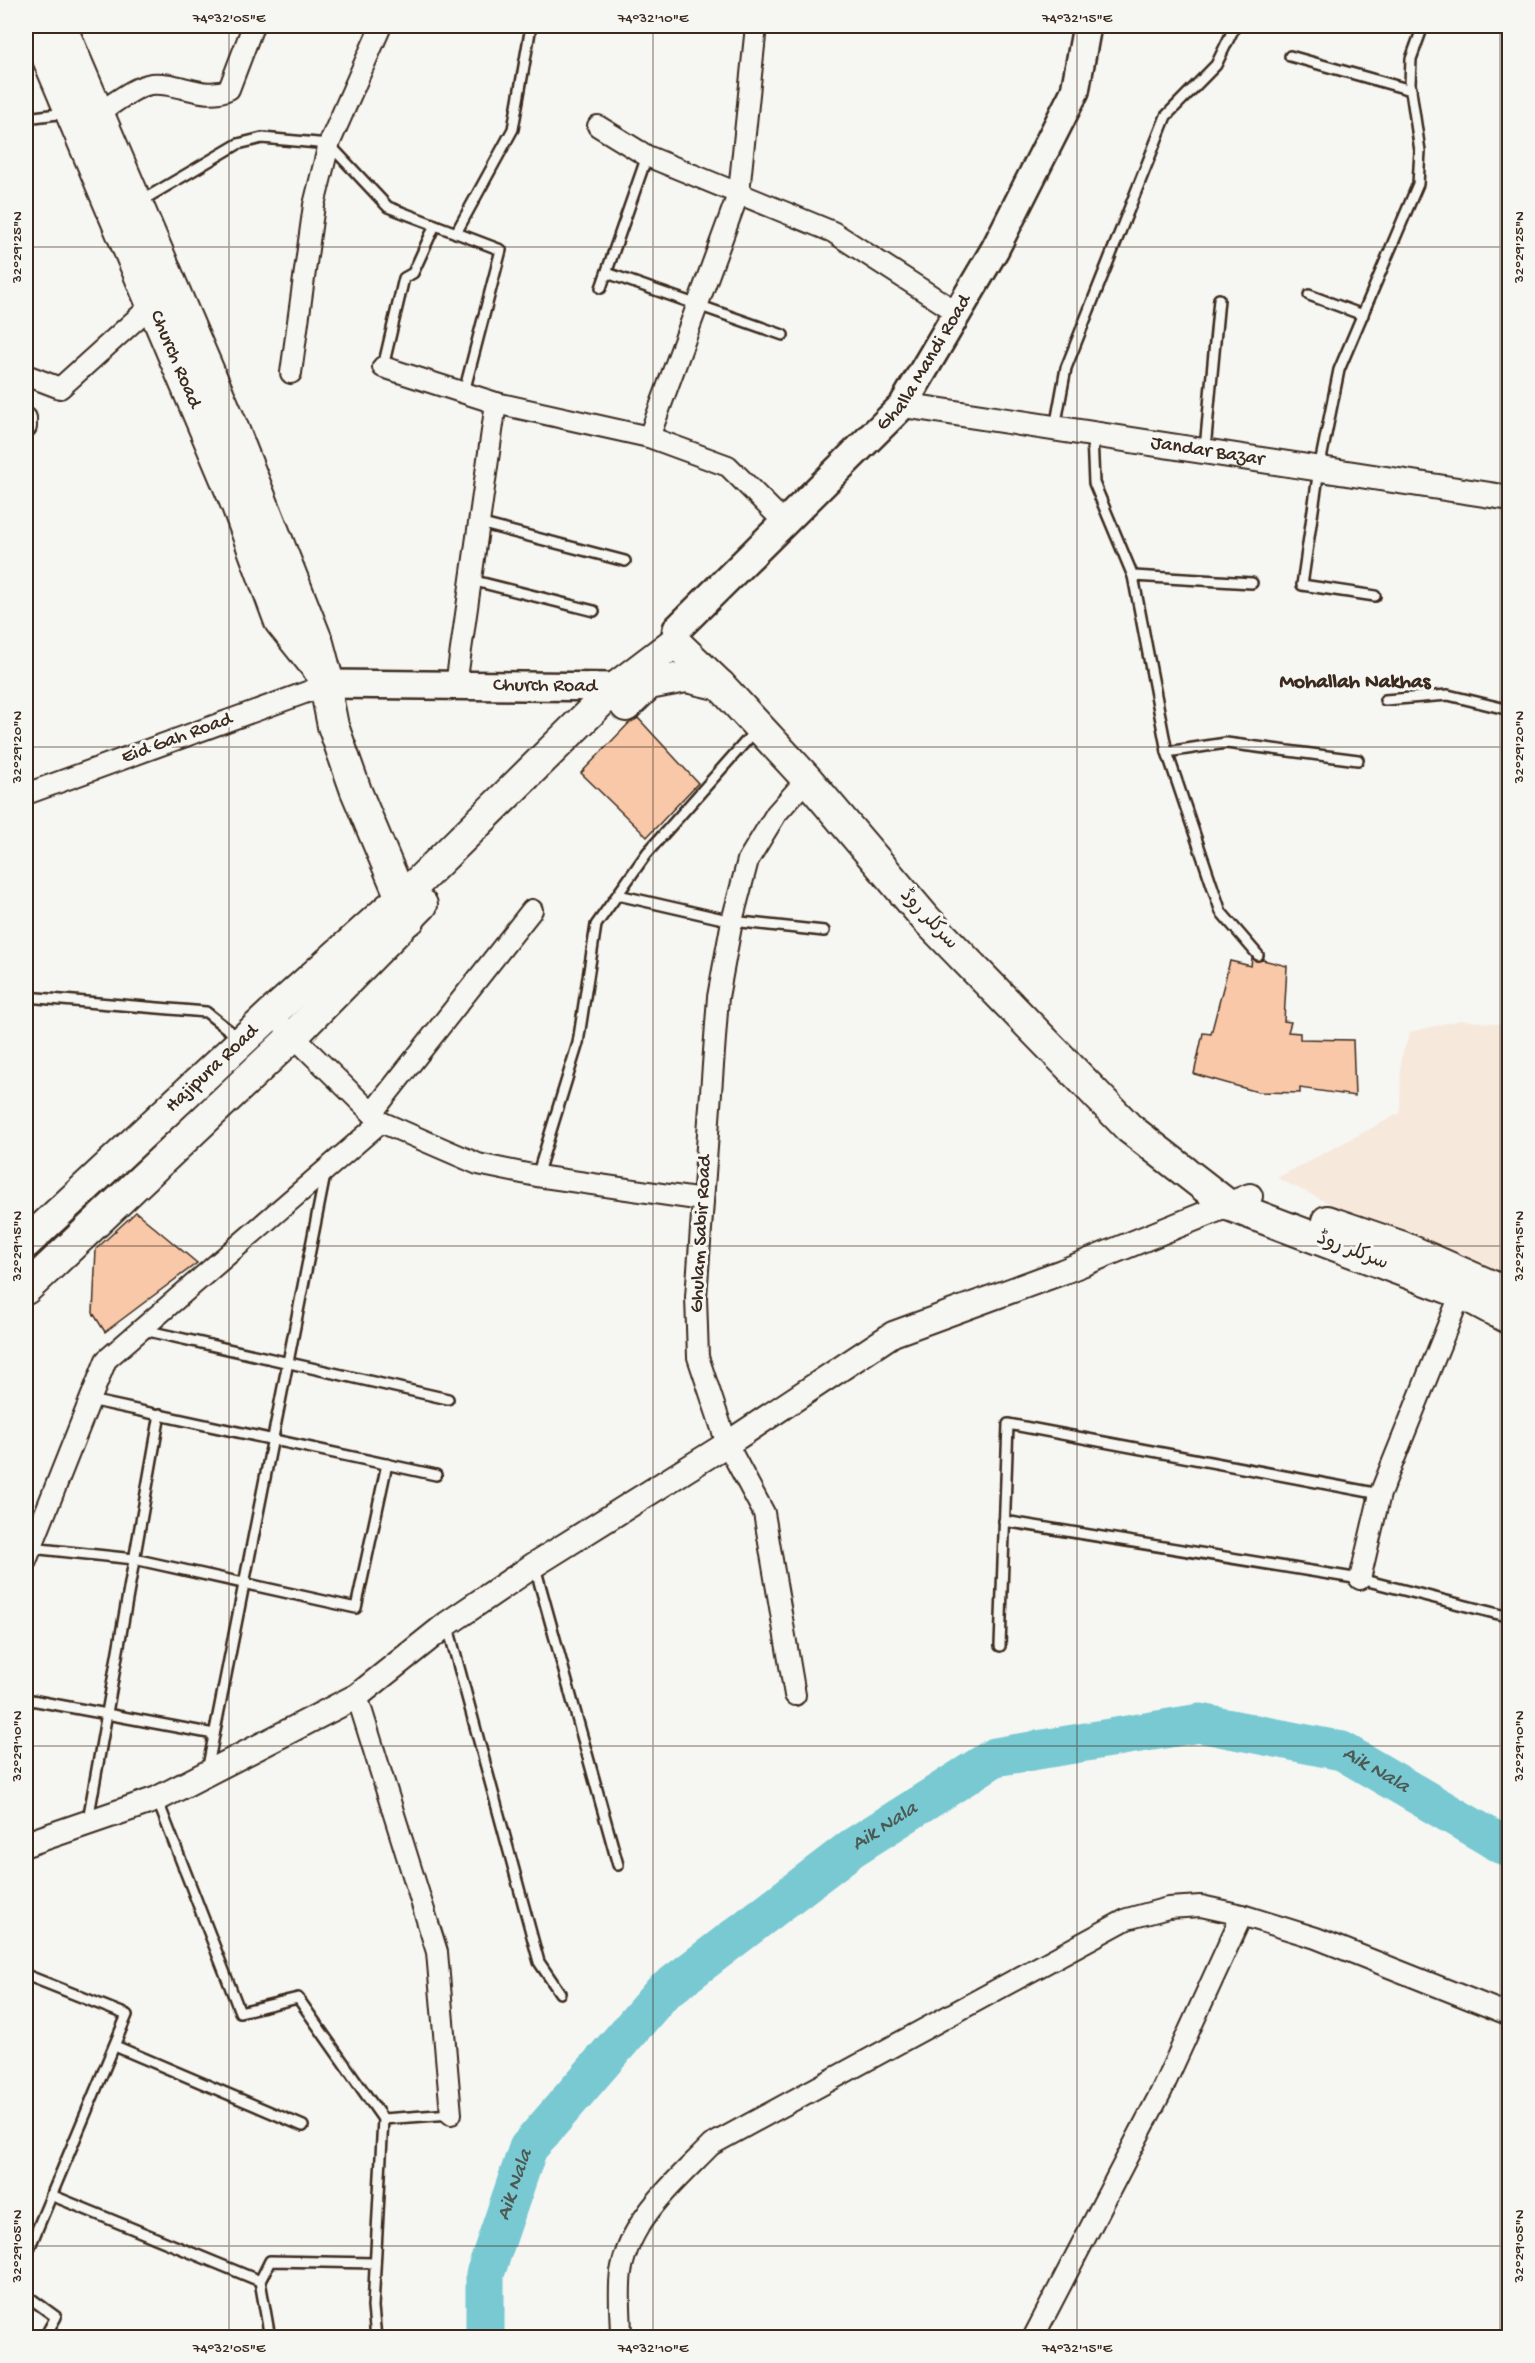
<svg xmlns="http://www.w3.org/2000/svg" width="1535" height="2363" font-family="'Gochi Hand','Playpen Sans Arabic',sans-serif">
<style>
.built{fill:#f7e8dc}
.lines{fill:none;stroke-linecap:round;stroke-linejoin:round}
.river{stroke:#78c9d2;stroke-width:39}
.building{fill:#f9c8a8;stroke:#3b2a1e;stroke-width:1.5}
.service-casing{stroke:#3b2a1e;stroke-width:14}
.minor-casing{stroke:#3b2a1e;stroke-width:24}
.tertiary-casing{stroke:#3b2a1e;stroke-width:28}
.secondary-casing{stroke:#3b2a1e;stroke-width:32}
.primary-casing{stroke:#3b2a1e;stroke-width:34}
.service{stroke:#f6f6f2;stroke-width:9}
.minor{stroke:#f6f6f2;stroke-width:20}
.tertiary{stroke:#f6f6f2;stroke-width:24}
.secondary{stroke:#f6f6f2;stroke-width:27}
.primary{stroke:#f6f6f2;stroke-width:30}
.ticks{fill:none;stroke:#3b2a1e;stroke-width:1.5;stroke-opacity:0.45}
.labels{text-anchor:middle;dominant-baseline:central;stroke-width:6;stroke-linejoin:round;paint-order:stroke}
.street-label{font-size:20px;fill:#3b2a1e;stroke:#f6f6f2}
.neighbourhood-label{font-size:21px;font-weight:bold;fill:#3b2a1e;stroke:#f6f6f2}
.water-label{font-size:21px;font-style:italic;fill:#4d5a54;stroke:#f6f6f2}
.neatline{fill:none;stroke:#3b2a1e;stroke-width:2}
.ticks-label{font-size:15px;text-anchor:middle;fill:#3b2a1e}
</style>
<rect width="100%" height="100%" fill="#f6f6f2"/>
<filter id="ink" filterUnits="userSpaceOnUse"><feTurbulence type="fractalNoise" baseFrequency=".0167" numOctaves="2"/><feDisplacementMap in="SourceGraphic" scale="12" xChannelSelector="R" yChannelSelector="G"/><feConvolveMatrix kernelMatrix="1 2 1 2 8 2 1 2 1" color-interpolation-filters="sRGB"/></filter>
<g filter="url(#ink)">
<polygon class="built" points="1460,1020 1509,1025 1509,1290 1277,1178 1400,1113 1401,1059 1410,1032"/>
<g class="lines">
<path class="river" id="s1" d="M485,2338V2274L528,2148L662,1993L852,1848L995,1757L1200,1723L1342,1751L1510,1849"/>
</g>
<g class="building">
<polygon points="638,718 698,783 647,837 581,773 629,723"/>
<polygon points="1252,958 1256,961 1263,960 1287,966 1284,1021 1291,1022 1288,1032 1300,1033 1300,1039 1353,1040 1355,1096 1300,1088 1300,1093 1258,1092 1194,1074 1203,1033 1211,1034 1230,961 1251,966"/>
<polygon points="136,1212 197,1263 105,1332 93,1313 96,1249"/>
</g>
<g class="lines">
<defs>
<g id="service">
<polyline points="1290,56 1411,90"/>
<polyline points="26,118 66,113"/>
<polyline points="141,201 238,144 262,138 329,144 388,207 501,250 464,392"/>
<polyline points="456,233 513,129 531,26"/>
<polyline points="607,273 783,335"/>
<polyline points="601,288 647,156"/>
<polyline points="1309,295 1363,315"/>
<polyline points="383,367 404,278 413,273 435,225"/>
<polyline points="1055,428 1066,368 1166,116 1216,65 1235,26"/>
<polyline points="1092,436 1094,483 1133,576 1167,752 1221,912 1258,955"/>
<polyline points="1205,449 1219,299"/>
<polyline points="479,523 625,561"/>
<polyline points="1133,576 1252,583"/>
<polyline points="471,580 594,611"/>
<polyline points="1375,596 1302,585 1319,469 1339,370 1418,184 1420,151 1410,84 1411,59 1423,26"/>
<polyline points="1385,700 1448,695 1510,710"/>
<polyline points="1167,752 1226,743 1358,760"/>
<polyline points="618,895 732,921 824,931"/>
<polyline points="26,997 206,1012 240,1039"/>
<polyline points="537,1176 578,1043 596,925 647,853 755,731"/>
<polyline points="144,1330 448,1399"/>
<polyline points="90,1400 436,1475"/>
<polyline points="1004,1521 1360,1579 1510,1617"/>
<polyline points="31,1548 134,1559 356,1608 387,1464"/>
<polyline points="535,1567 618,1865"/>
<polyline points="448,1627 539,1962 560,1993"/>
<polyline points="1000,1646 1008,1424 1380,1494"/>
<polyline points="26,1699 214,1734"/>
<polyline points="207,1771 325,1175"/>
<polyline points="157,1799 240,2012 298,1998 383,2119 373,2307 376,2338"/>
<polyline points="88,1820 160,1414"/>
<polyline points="26,1975 127,2015 26,2256"/>
<polyline points="115,2046 303,2126"/>
<polyline points="383,2119 451,2114"/>
<polyline points="51,2195 260,2281 270,2261 375,2263"/>
<polyline points="260,2281 270,2338"/>
<polyline points="26,2295 56,2317 44,2338"/>
</g>
<g id="minor">
<path d="M98,113C114,104 133,87 151,84C178,81 204,101 229,89L253,26"/>
<polyline points="598,126 647,156 833,232 958,313"/>
<polyline points="383,367 496,403 649,437 728,466 783,521"/>
<polyline points="291,373 314,205 329,144 381,26"/>
<polyline points="26,375 60,388 153,304"/>
<polyline points="26,427 26,418"/>
<polyline points="649,437 739,192 756,26"/>
<polyline points="456,685 496,403"/>
<polyline points="26,794 329,684"/>
<polyline points="285,1028 381,1122 478,1164 537,1176 703,1200"/>
<polyline points="372,1113 532,910"/>
<polyline points="26,1561 106,1360 381,1122"/>
<polyline points="1360,1579 1380,1494 1465,1283"/>
<polyline points="795,1695 764,1513 727,1444 698,1357 696,1297 718,997 732,921 748,860 776,814 807,779"/>
<polyline points="357,1696 437,1952 451,2114"/>
<path d="M621,2338C621,2317 618,2293 621,2272C630,2219 675,2182 711,2145L1127,1919L1168,1908L1201,1906L1242,1915L1316,1938L1510,2015"/>
<polyline points="1033,2338 1161,2092 1242,1915"/>
</g>
<g id="tertiary">
<path id="s2" d="M903,405L1510,498"/>
<polyline points="26,1844 157,1799 357,1696 447,1624 534,1565 727,1444 893,1334 1062,1272 1250,1196"/>
</g>
<g id="secondary">
<path id="s3" d="M675,642L677,629L903,405L995,249L1075,91L1087,26"/>
<path id="s4" d="M329,684L616,687"/>
</g>
<g id="primary">
<path id="s5" d="M34,26L237,506L280,622L320,672"/>
<polyline points="61,26 231,423 318,643 329,684 327,696 333,726 356,791 410,919"/>
<polyline points="626,706 649,684 686,677 720,685"/>
<polyline points="1327,1221 1403,1247 1510,1294"/>
<path id="s6" d="M26,1243L271,1014L415,885L616,687L675,642L720,685L807,779L926,919L1129,1128L1228,1205L1461,1293L1510,1319"/>
<polyline points="26,1289 293,1036 422,905"/>
</g>
</defs>
<use href="#service" class="service-casing"/>
<use href="#minor" class="minor-casing"/>
<use href="#tertiary" class="tertiary-casing"/>
<use href="#secondary" class="secondary-casing"/>
<use href="#primary" class="primary-casing"/>
<use href="#service" class="service"/>
<use href="#minor" class="minor"/>
<use href="#tertiary" class="tertiary"/>
<use href="#secondary" class="secondary"/>
<use href="#primary" class="primary"/>
</g>
</g>
<path class="ticks" d="M229,26V2338M653,26V2338M1077,26V2338M1500,26V2338M26,247H1510M26,747H1510M26,1246H1510M26,1746H1510M26,2246H1510"/>
<g class="labels">
<g class="street-label">
<text stroke="none"><textPath href="#s5" startOffset="362">Church Road</textPath></text>
<text stroke="none"><textPath href="#s3" startOffset="378">Ghalla Mandi Road</textPath></text>
<text stroke="none"><textPath href="#s2" startOffset="308">Jandar Bazar</textPath></text>
<text stroke="none"><textPath href="#s4" startOffset="216">Church Road</textPath></text>
<text transform="translate(177 739) rotate(-20)">Eid Gah Road</text>
<text transform="translate(928 920) rotate(47)">سرکلر روڈ</text>
<text stroke="none"><textPath href="#s6" startOffset="255">Hajipura Road</textPath></text>
<text transform="translate(702 1234) rotate(-87)">Ghulam Sabir Road</text>
<text transform="translate(1352 1252) rotate(21)">سرکلر روڈ</text>
</g>
<g class="neighbourhood-label">
<text x="1355" y="683">Mohallah Nakhas</text>
</g>
<g class="water-label">
<text stroke="none"><textPath href="#s1" startOffset="1202">Aik Nala</textPath></text>
<text stroke="none"><textPath href="#s1" startOffset="680">Aik Nala</textPath></text>
<text stroke="none"><textPath href="#s1" startOffset="158">Aik Nala</textPath></text>
</g>
</g>
<rect width="1535" height="2363" fill="none" stroke="#f6f6f2" stroke-width="66"/>
<rect x="33" y="33" width="1469" height="2297" class="neatline"/>
<g class="ticks-label">
<text x="229" y="22">74°32'05"E</text>
<text x="653" y="22">74°32'10"E</text>
<text x="1077" y="22">74°32'15"E</text>
<text transform="translate(16 247) rotate(-90)" y="5">32°29'25"N</text>
<text transform="translate(1518 247) rotate(-90)" y="5">32°29'25"N</text>
<text transform="translate(16 747) rotate(-90)" y="5">32°29'20"N</text>
<text transform="translate(1518 747) rotate(-90)" y="5">32°29'20"N</text>
<text transform="translate(16 1246) rotate(-90)" y="5">32°29'15"N</text>
<text transform="translate(1518 1246) rotate(-90)" y="5">32°29'15"N</text>
<text transform="translate(16 1746) rotate(-90)" y="5">32°29'10"N</text>
<text transform="translate(1518 1746) rotate(-90)" y="5">32°29'10"N</text>
<text transform="translate(16 2246) rotate(-90)" y="5">32°29'05"N</text>
<text transform="translate(1518 2246) rotate(-90)" y="5">32°29'05"N</text>
<text x="229" y="2352">74°32'05"E</text>
<text x="653" y="2352">74°32'10"E</text>
<text x="1077" y="2352">74°32'15"E</text>
</g>
</svg>
